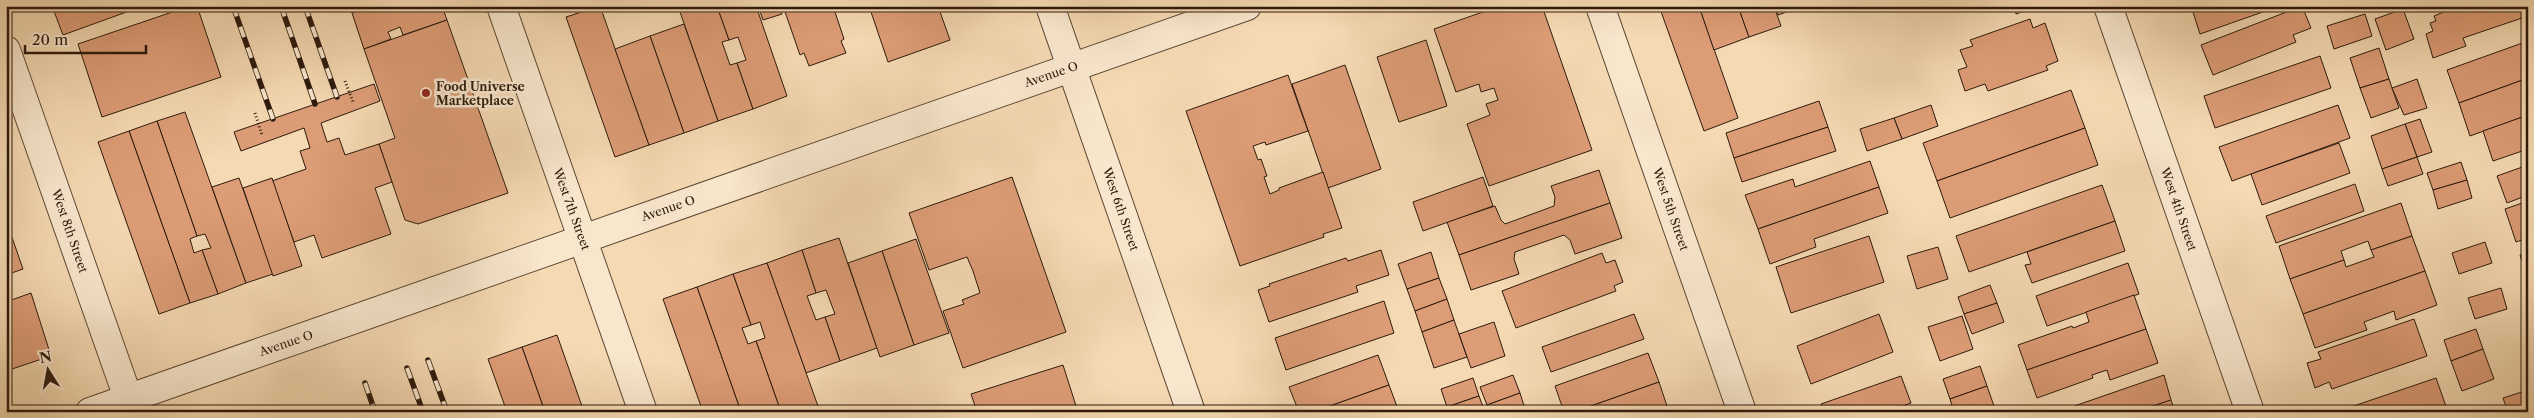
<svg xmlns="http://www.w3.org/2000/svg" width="2534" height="418" font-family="'Libre Caslon Text',serif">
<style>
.building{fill:#dc9c76;stroke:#2d1a0d}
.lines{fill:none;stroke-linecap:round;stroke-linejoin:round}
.minor-casing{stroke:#5f4a36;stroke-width:30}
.path{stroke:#2d1a0d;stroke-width:3;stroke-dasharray:1 2.5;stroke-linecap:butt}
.minor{stroke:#f8e6cd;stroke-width:28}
.rail-casing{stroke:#2d1a0d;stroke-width:5.5}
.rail{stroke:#f8e6cd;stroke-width:4;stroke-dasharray:11;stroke-linecap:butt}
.minor-bridge-casing{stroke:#5f4a36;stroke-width:30;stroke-linecap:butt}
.minor-bridge{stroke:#f8e6cd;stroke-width:28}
.poi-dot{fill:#8f2418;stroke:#f8e6cd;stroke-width:2}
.labels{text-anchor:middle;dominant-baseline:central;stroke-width:5;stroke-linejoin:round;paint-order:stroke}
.street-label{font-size:12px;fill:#2d1a0d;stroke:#f8e6cd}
.poi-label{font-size:12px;font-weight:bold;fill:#2d1a0d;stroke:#f8e6cd;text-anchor:start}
</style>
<rect width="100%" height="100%" fill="#f5d9b2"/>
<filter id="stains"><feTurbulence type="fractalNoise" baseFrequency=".004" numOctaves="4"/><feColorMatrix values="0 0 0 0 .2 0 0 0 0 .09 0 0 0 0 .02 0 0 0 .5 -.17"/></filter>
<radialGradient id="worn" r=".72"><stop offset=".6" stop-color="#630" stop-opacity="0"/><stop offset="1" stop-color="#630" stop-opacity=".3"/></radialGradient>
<g class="building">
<polygon points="52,6 143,6 63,35"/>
<polygon points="190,6 197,6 221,77 102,117 78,44"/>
<polygon points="349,6 372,6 352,13"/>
<polygon points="372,6 442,6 447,20 403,35 400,27 388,32 391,39 364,49 352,13"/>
<polygon points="600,6 649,145 615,157 566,17"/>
<polygon points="687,6 717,6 729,40 722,42 730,65 737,63 753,109 718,121 679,9"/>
<polygon points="717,6 756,6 787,96 753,109 737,63 746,60 738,37 729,40"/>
<polygon points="758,6 779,6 782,14 763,20"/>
<polygon points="783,6 833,6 844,39 841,41 846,53 809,66 804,53 800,55"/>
<polygon points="869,6 938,6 950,40 888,62"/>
<polygon points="1500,6 1542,6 1592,150 1489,186 1467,124 1490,115 1486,104 1498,100 1494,88 1481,92 1479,84 1456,92 1434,29"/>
<polygon points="1659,6 1699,6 1738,118 1704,131"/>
<polygon points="1699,6 1738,6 1749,37 1714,50"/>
<polygon points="1738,6 1774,6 1781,26 1749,37"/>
<polygon points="1774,6 1803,6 1778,15"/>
<polygon points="2013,6 2037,6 2016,14"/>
<polygon points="2191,6 2280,6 2200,34"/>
<polygon points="2302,6 2311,28 2293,35 2296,42 2213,75 2201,45"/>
<polygon points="2458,6 2528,6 2528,16 2463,38 2466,46 2433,58 2426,34 2433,31 2430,23 2436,21 2434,16"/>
<polygon points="2403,9 2414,39 2386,50 2375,19"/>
<polygon points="2365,14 2372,36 2334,49 2327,26"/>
<polygon points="2030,19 2033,28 2045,23 2058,61 2046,66 2048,70 1988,91 1985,84 1965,91 1958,70 1967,67 1960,50 1973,46 1970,40"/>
<polygon points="447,20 508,193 418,224 405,220 379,144 395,138 364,49"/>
<polygon points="684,24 718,121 684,133 650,36"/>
<polygon points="650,36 684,133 649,145 615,49"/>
<polygon points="1426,40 1447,106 1399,122 1377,57"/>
<polygon points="2528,41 2528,78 2459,103 2447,70"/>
<polygon points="2379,48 2389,79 2360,88 2350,58"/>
<polygon points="2320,56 2331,88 2215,128 2204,96"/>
<polygon points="1345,65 1381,169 1328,188 1292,84"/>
<polygon points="1288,75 1308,131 1266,145 1265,142 1253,146 1258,160 1261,159 1267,176 1264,177 1270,194 1279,190 1279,188 1323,172 1342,228 1323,234 1324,237 1240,266 1186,111"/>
<polygon points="2528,78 2528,115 2470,136 2459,103"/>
<polygon points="2389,79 2399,108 2371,118 2360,88"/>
<polygon points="2417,79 2427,108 2404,115 2392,88"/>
<polygon points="374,84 380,101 321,123 327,142 339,138 345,155 379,144 392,182 375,188 391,234 322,258 314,235 294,242 272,181 306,169 300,151 310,148 304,128 241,151 234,132"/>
<polygon points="2071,90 2085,128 1937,181 1923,143"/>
<polygon points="1819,101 1828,127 1734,158 1726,133"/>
<polygon points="1931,105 1938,126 1902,139 1894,118"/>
<polygon points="2338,105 2350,138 2232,181 2219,147"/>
<polygon points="185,112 246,283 218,294 202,250 211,248 205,234 197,236 157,121"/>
<polygon points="2528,115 2528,149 2493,161 2483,131"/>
<polygon points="1894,118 1902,139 1867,151 1860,129"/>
<polygon points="2420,119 2432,152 2417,157 2405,124"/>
<polygon points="157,121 197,236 190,239 194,253 202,250 218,294 190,303 129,131"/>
<polygon points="2405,124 2417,157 2382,169 2371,136"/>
<polygon points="1828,127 1836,151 1742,182 1734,158"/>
<polygon points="2085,128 2098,165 1950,218 1937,181"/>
<polygon points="129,131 190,303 159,314 98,142"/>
<polygon points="2339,143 2350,173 2262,205 2251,174"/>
<polygon points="2417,157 2423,174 2388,186 2382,169"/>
<polygon points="1870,161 1879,187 1758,229 1745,195 1793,179 1795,187"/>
<polygon points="2461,162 2467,180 2433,190 2427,173"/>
<polygon points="2528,165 2528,195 2507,203 2497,176"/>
<polygon points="1599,170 1610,203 1459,255 1447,222 1495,206 1501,220 1505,224 1554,206 1555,197 1551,186"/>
<polygon points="1012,177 1066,332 963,368 943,311 964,304 962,300 980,293 973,271 967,257 929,270 909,213"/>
<polygon points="1483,177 1493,206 1423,231 1413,202"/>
<polygon points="239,178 273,274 246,283 212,187"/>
<polygon points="272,178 302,266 273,276 243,188"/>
<polygon points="2467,180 2472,198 2438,209 2433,190"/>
<polygon points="2355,184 2364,211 2276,243 2266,216"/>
<polygon points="2102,185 2115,221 1969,272 1956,236"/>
<polygon points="1879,187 1888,213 1814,239 1816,247 1770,264 1758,229"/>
<polygon points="2528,201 2528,238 2516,242 2505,209"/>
<polygon points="1610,203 1622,238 1575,254 1570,240 1564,235 1515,252 1514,259 1519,274 1471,290 1459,255"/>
<polygon points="2401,203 2412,236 2371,250 2368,241 2341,251 2344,260 2290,279 2279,246"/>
<polygon points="6,220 23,269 6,275"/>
<polygon points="2115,221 2125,251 2032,283 2025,265 2031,264 2027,252"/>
<polygon points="1869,236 1884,282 1791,313 1776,267"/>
<polygon points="2412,236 2425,271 2303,314 2290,279 2344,260 2346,267 2374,257 2371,250"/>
<polygon points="839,238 877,348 840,361 825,317 835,314 826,290 816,293 802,250"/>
<polygon points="916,239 949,333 914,345 882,251"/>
<polygon points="2485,242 2492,263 2459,274 2452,253"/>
<polygon points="1938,247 1948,279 1917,289 1907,256"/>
<polygon points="802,250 816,293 807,296 816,320 825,317 840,361 806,373 767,263"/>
<polygon points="1381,250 1389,275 1356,286 1358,292 1269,322 1258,290 1270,286 1269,284 1346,258 1348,261"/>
<polygon points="882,251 914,345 880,357 848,263"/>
<polygon points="1431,252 1439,278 1407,289 1398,264"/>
<polygon points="2528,252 2528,279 2520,255"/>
<polygon points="1602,253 1606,263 1615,260 1623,282 1614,286 1616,291 1516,328 1502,291"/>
<polygon points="767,263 819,409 812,412 781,412 756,341 765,338 760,322 751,325 733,274"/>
<polygon points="2128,263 2139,294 2047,326 2036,296"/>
<polygon points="2425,271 2437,305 2396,320 2394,311 2364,322 2367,330 2315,348 2303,314"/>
<polygon points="733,274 751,325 742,328 748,344 756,341 781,412 741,412 697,287"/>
<polygon points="1439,278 1447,299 1415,311 1407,289"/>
<polygon points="1990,285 1997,303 1964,314 1958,297"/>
<polygon points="697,287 741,412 703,412 663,299"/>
<polygon points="2501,288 2507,309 2475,319 2468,298"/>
<polygon points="31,293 51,356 6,371 6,302"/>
<polygon points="2134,295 2146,329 2027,370 2018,345 2072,326 2073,328 2089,322 2086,312"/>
<polygon points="1447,299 1454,320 1422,332 1415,311"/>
<polygon points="1384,301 1394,333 1286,370 1275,338"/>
<polygon points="1997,303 2004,322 1972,334 1964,314"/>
<polygon points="1634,314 1644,339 1551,372 1542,347"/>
<polygon points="1879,314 1893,352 1811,384 1797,346"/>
<polygon points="1962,316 1973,349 1940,361 1928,327"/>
<polygon points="2414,319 2427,356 2332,389 2329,382 2315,388 2307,363 2321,359 2318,352"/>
<polygon points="1454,320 1467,357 1434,368 1422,332"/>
<polygon points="1494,322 1505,356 1471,368 1459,334"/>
<polygon points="2146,329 2158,363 2110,380 2107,370 2092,375 2093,378 2037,398 2027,370"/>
<polygon points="2476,329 2483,349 2451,361 2444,340"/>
<polygon points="557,335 584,412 545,412 522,347"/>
<polygon points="522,347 545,412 507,412 488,359"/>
<polygon points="2483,349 2494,379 2462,391 2451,361"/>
<polygon points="1648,353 1659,382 1574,412 1564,412 1555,386"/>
<polygon points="1378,355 1389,385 1313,412 1299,412 1289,387"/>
<polygon points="1063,365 1077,409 1067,412 964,412 964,410 975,406 971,394"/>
<polygon points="1980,366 1987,386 1950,399 1943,379"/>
<polygon points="1513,375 1520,393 1487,405 1480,387"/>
<polygon points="2164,375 2171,400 2135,412 2057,412"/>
<polygon points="1901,376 1911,403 1887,412 1824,412 1821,404"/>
<polygon points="1473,378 1479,396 1447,407 1441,389"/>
<polygon points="2436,378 2448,412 2339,411"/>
<polygon points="1659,382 1668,409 1661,412 1574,412"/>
<polygon points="1389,385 1399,412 1313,412"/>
<polygon points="1987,386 1994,406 1976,412 1954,412 1950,399"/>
<polygon points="2528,390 2528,412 2508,412 2503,398"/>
<polygon points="1520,393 1525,409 1518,412 1489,412 1487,405"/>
<polygon points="1479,396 1485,412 1449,412 1447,407"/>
<polygon points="2171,400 2175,412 2135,412"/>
<polygon points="351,407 352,412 338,412"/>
<polygon points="2034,407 2036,412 2023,412"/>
</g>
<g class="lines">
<defs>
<g id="minor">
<polyline points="501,6 643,412"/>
<polyline points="1050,6 1191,412"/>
<polyline points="1600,6 1742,412"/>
<polyline points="2108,6 2250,412"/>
<polyline points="6,50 133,412"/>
<polyline points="432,292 1247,6"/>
<polyline points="90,412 318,332"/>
</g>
</defs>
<use href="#minor" class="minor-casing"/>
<g class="path">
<polyline points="345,81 353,102"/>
<polyline points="255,113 262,135"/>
</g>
<use href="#minor" class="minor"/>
<defs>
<g id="rail">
<polyline points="233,6 273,119"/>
<polyline points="281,6 315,104"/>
<polyline points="305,6 337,97"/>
<polyline points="428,360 447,412"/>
<polyline points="407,368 423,412"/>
<polyline points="365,383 375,412"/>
</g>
</defs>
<use href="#rail" class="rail-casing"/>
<use href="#rail" class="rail"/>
<defs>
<polyline id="minor-bridge" points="318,332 432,292"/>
</defs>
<use href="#minor-bridge" class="minor-bridge-casing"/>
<use href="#minor-bridge" class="minor-bridge"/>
</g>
<circle class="poi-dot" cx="426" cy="93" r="5"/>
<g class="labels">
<g class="street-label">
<text transform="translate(1051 74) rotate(-19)">Avenue O</text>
<text transform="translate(668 208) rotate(-19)">Avenue O</text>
<text transform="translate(572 209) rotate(70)">West 7th Street</text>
<text transform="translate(1121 209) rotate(71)">West 6th Street</text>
<text transform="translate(1671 209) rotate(71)">West 5th Street</text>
<text transform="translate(2179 209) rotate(71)">West 4th Street</text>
<text transform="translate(70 231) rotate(71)">West 8th Street</text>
<text transform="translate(286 343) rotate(-19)">Avenue O</text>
</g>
<g class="poi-label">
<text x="436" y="86">Food Universe<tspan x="436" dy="14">Marketplace</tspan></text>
</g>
</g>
<rect width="2534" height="418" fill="none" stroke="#f5d9b2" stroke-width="25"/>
<rect x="8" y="8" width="2519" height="403" fill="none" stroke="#2d1a0d" stroke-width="2.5"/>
<rect x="12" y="12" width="2509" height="393" fill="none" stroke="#2d1a0d"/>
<g transform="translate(48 370) rotate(349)" stroke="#f8e6cd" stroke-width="4" paint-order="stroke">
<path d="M0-4L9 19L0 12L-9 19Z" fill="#2d1a0d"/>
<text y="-8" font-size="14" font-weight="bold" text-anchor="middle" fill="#2d1a0d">N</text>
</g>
<path d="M25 45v8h121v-8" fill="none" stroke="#2d1a0d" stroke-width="2.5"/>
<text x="32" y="45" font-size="15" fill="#2d1a0d" stroke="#f8e6cd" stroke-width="4" paint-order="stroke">20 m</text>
<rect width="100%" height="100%" filter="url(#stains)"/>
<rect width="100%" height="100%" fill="url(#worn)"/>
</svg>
